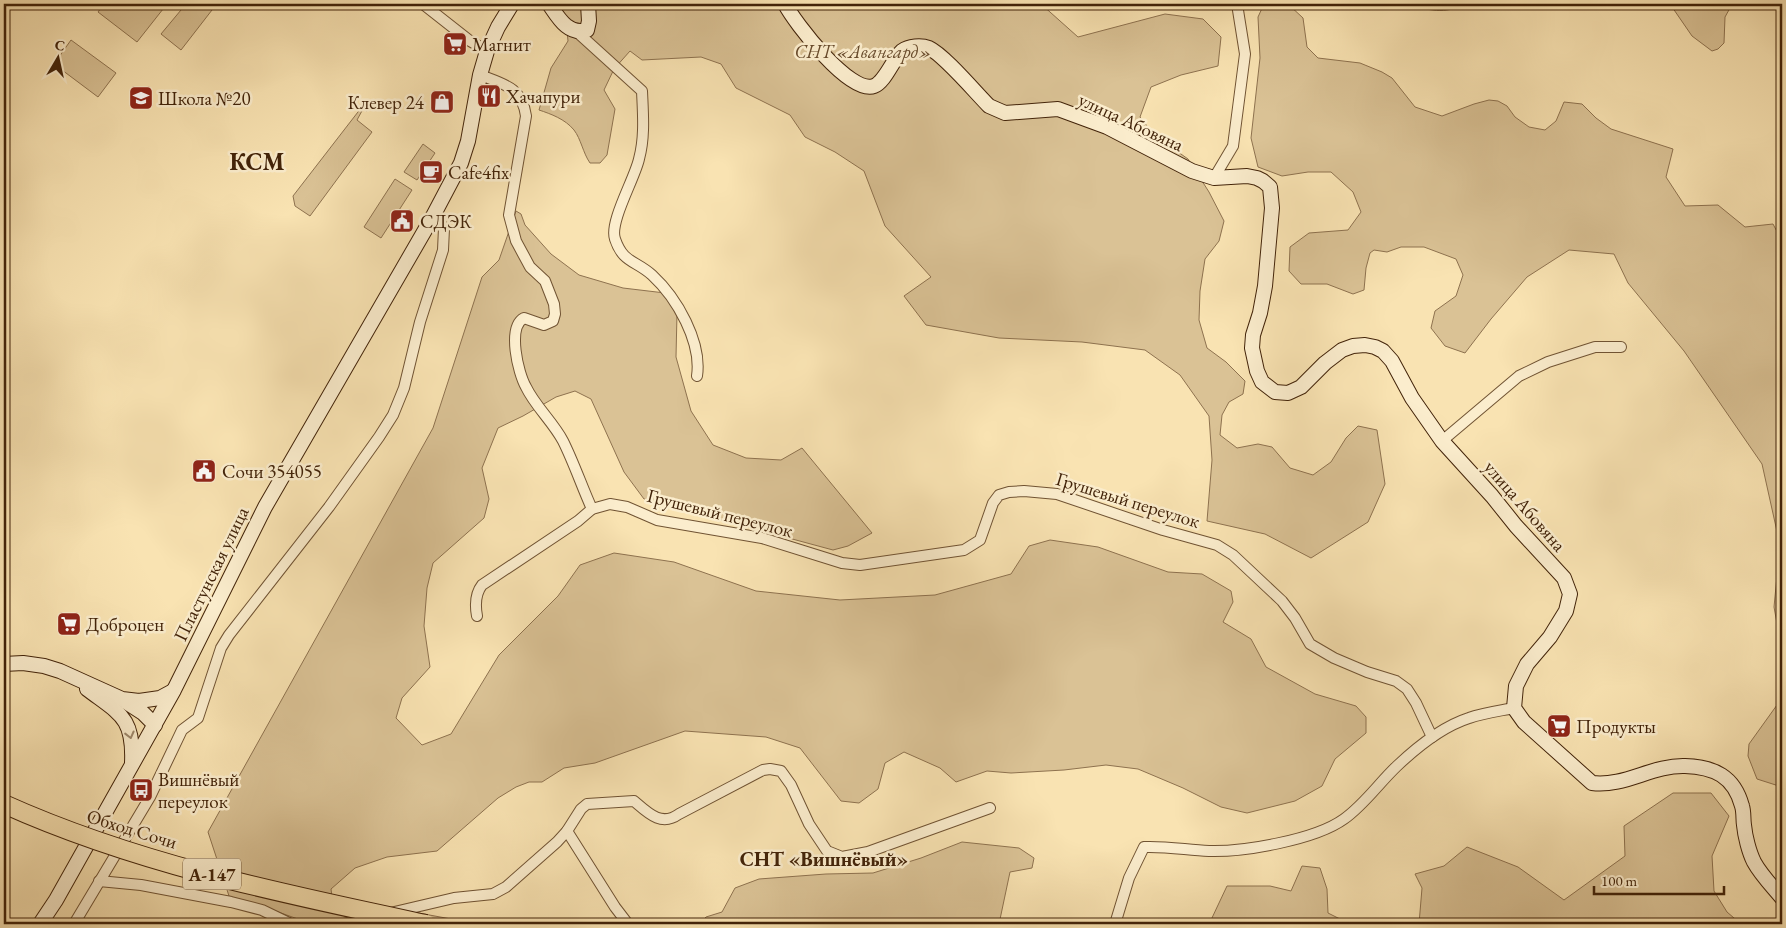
<svg xmlns="http://www.w3.org/2000/svg" width="1786" height="928" font-family="'EB Garamond',serif">
<style>
.green{fill:#dac295;stroke:#8e724f}
.lines{fill:none;stroke-linecap:round;stroke-linejoin:round}
.street-casing{stroke:#705333;stroke-width:12}
.secondary-casing{stroke:#422309;stroke-width:16}
.street{stroke:#fbedcd;stroke-width:10}
.secondary{stroke:#fbedcd;stroke-width:14}
.highway-bridge-casing{stroke:#422309;stroke-width:20;stroke-linecap:butt}
.highway-bridge{stroke:#f9e3b2;stroke-width:18}
.oneway{stroke:#9e886b}
.labels{text-anchor:middle;dominant-baseline:central;stroke-width:5;stroke-linejoin:round;paint-order:stroke}
.shield{fill:#fbedcd;stroke:#7a6044;stroke-width:1}
.shield-label{font-size:18px;font-weight:bold;fill:#422309}
.poi-label{font-size:19px;fill:#422309;stroke:#fbedcd;text-anchor:start}
.park-label{font-size:19px;font-style:italic;fill:#684b2c;stroke:#fbedcd}
.street-label{font-size:19px;fill:#422309;stroke:#fbedcd}
.neighbourhood-label{font-size:20px;font-weight:bold;fill:#422309;stroke:#fbedcd}
.district-label{font-size:24px;font-weight:bold;fill:#422309;stroke:#fbedcd}
</style>
<rect width="100%" height="100%" fill="#f9e3b2"/>
<filter id="stains"><feTurbulence type="fractalNoise" baseFrequency=".004" numOctaves="4"/><feColorMatrix values="0 0 0 0 .2 0 0 0 0 .09 0 0 0 0 .02 0 0 0 .5 -.17"/></filter>
<radialGradient id="worn" r=".72"><stop offset=".6" stop-color="#630" stop-opacity="0"/><stop offset="1" stop-color="#630" stop-opacity=".3"/></radialGradient>
<g class="green">
<polygon points="104,4 167,4 137,42 98,12"/>
<polygon points="186,4 204,4 212,10 181,50 161,34"/>
<path d="M557,4H1041L1078,37L1165,14L1203,19L1221,37L1218,66L1181,75L1151,87L1140,117L1154,135L1188,159L1209,192L1224,221L1219,241L1205,259L1200,291L1199,320L1207,348L1226,362L1245,381L1243,394L1229,402L1222,415L1220,435L1237,448L1258,444L1272,447L1290,468L1313,475L1331,462L1346,438L1358,426L1377,430L1385,484L1368,522L1311,558L1265,534L1207,521L1212,460L1209,416L1180,375L1145,350L1082,342L999,338L926,325L904,296L931,277L885,226L864,171L835,152L805,137L790,115L736,88L721,64L701,57L642,60L630,51L614,69L604,90L615,109L607,155L600,163H590C583,153 581,139 574,130C565,119 551,114 539,110L551,68L568,41L566,21Z"/>
<polygon points="1264,4 1288,4 1303,18 1307,47 1318,58 1360,63 1382,72 1392,78 1415,107 1442,116 1474,104 1489,100 1498,101 1507,106 1515,117 1529,127 1545,130 1556,121 1564,102 1582,104 1596,118 1611,129 1673,149 1666,177 1685,206 1718,205 1745,227 1773,224 1782,241 1782,651 1774,607 1780,545 1762,464 1684,351 1628,283 1614,254 1569,250 1527,277 1491,319 1465,353 1445,346 1431,328 1435,311 1456,296 1463,275 1456,259 1424,247 1401,247 1387,252 1374,250 1370,253 1366,268 1364,290 1353,294 1327,284 1301,284 1289,271 1290,247 1309,233 1348,230 1361,212 1353,192 1331,172 1308,172 1282,176 1258,167 1251,138 1260,58 1258,17"/>
<path d="M1409,4H1408H1463C1447,15 1426,10 1409,4Z"/>
<polygon points="1670,4 1759,4 1746,5 1730,8 1725,17 1724,43 1718,49 1712,51 1692,36"/>
<polygon points="71,40 116,73 98,97 54,64"/>
<polygon points="368,99 370,107 367,111 363,109 357,120 372,132 310,216 295,206 293,196"/>
<polygon points="423,144 435,153 417,180 404,172"/>
<polygon points="395,179 412,190 381,238 364,227"/>
<polygon points="516,211 521,214 525,225 551,254 579,275 623,288 665,293 677,313 676,357 691,411 713,445 746,458 781,460 802,448 872,533 848,546 833,550 644,499 624,472 591,399 575,391 556,397 523,416 498,428 482,468 489,499 484,518 433,563 427,588 424,626 430,667 402,698 396,718 422,745 451,734 499,655 558,596 580,565 614,553 674,562 756,591 840,600 935,595 1011,574 1029,546 1050,540 1098,547 1168,572 1202,574 1231,591 1233,602 1223,622 1251,639 1266,667 1315,694 1356,706 1366,717 1366,733 1335,759 1322,786 1295,801 1247,813 1221,807 1183,788 1138,769 1106,765 1064,770 1011,773 987,771 956,782 940,768 904,752 885,763 878,789 859,803 841,801 800,748 766,737 685,731 595,763 564,768 542,782 529,782 516,787 498,798 437,851 387,857 355,868 331,889 332,897 478,924 312,924 264,907 231,902 208,832 433,428 482,277 499,260"/>
<polygon points="1782,698 1782,787 1757,779 1748,756 1749,744"/>
<polygon points="1673,793 1711,793 1729,816 1712,856 1714,891 1727,912 1741,924 1419,924 1422,888 1415,874 1444,866 1467,847 1518,867 1564,900 1625,856 1624,826"/>
<polygon points="962,842 1019,848 1034,858 1032,868 1010,872 999,924 699,924 706,917 722,912 735,888 759,879 826,874 873,873 921,858"/>
<polygon points="1302,866 1320,868 1327,889 1328,913 1350,924 1179,924 1191,920 1205,922 1211,920 1227,886 1270,886 1291,891"/>
</g>
<g class="lines">
<defs>
<g id="street">
<polyline points="423,4 470,41 487,51"/>
<path d="M577,32L642,91C643,114 645,137 639,159C635,178 609,222 615,239C623,263 635,260 652,275C677,298 702,342 697,376"/>
<path d="M480,75C503,84 522,87 526,116L509,215L516,241L530,267L545,281L554,304L555,314L553,321L544,325L524,318C507,327 518,373 526,387C535,406 553,422 563,441C574,463 582,487 592,509"/>
<polyline points="1214,178 1233,146 1245,54 1237,4"/>
<polyline points="1442,441 1519,376 1548,362 1595,347 1621,347"/>
<path d="M477,616C475,605 475,594 482,585L578,521L592,509L610,504L627,507L657,520L762,538L842,563L860,565L964,550L980,540L993,503L999,495L1009,492L1024,491L1057,494L1163,530L1217,545L1233,555L1282,601L1295,618L1310,644L1334,658L1367,672L1396,681L1407,689L1416,703L1432,737"/>
<polyline points="567,831 615,907 628,924"/>
<polyline points="99,881 141,885 231,902 262,910 291,924"/>
<path d="M390,913L454,898L493,894L506,887L557,842L567,831L581,809L587,804L634,801C648,813 661,827 679,814L763,770L770,769L781,771L791,785L809,824L827,851L842,857L868,852L990,808"/>
<polyline points="74,924 150,797 182,730 198,718 221,648 229,635 329,507 379,437 393,415 404,388 420,322 443,250 444,228 441,224 432,218"/>
<polyline points="343,924 376,916"/>
<path d="M1115,924L1129,878L1144,847C1166,846 1187,850 1209,851C1243,852 1315,840 1344,819C1364,805 1379,783 1397,766C1416,748 1444,726 1469,718C1483,713 1499,711 1514,708"/>
</g>
<g id="secondary">
<path d="M549,4C558,17 568,36 587,30L589,21L588,4"/>
<path d="M785,4C795,23 850,95 874,86C885,82 893,59 902,51C909,46 921,45 929,48C944,55 976,93 989,106L1005,113L1058,109L1107,127L1192,171L1214,178L1247,176L1257,178L1263,181L1270,187L1272,208L1265,286L1260,313L1253,335L1252,348L1257,371L1262,382L1275,392L1288,393L1301,387L1325,363L1342,350L1353,346L1365,345L1375,347L1383,351L1392,361L1412,398L1442,441L1492,496L1516,526L1564,578L1570,594L1566,611L1550,637L1527,664L1516,686L1514,708L1524,722L1592,783C1625,787 1652,765 1685,766C1714,767 1734,776 1742,806C1744,812 1743,819 1744,825C1745,836 1749,852 1754,862C1761,875 1773,887 1782,898"/>
<polyline points="4,664 23,663 44,666 60,671 122,699 139,701 160,698 173,691"/>
<path d="M87,689C120,714 134,717 132,763"/>
<polyline points="126,702 143,713 155,725"/>
<polyline points="40,924 56,900 174,690 265,507 432,218 461,163 468,141 480,75 487,51 498,27 512,4"/>
</g>
</defs>
<use href="#street" class="street-casing"/>
<use href="#secondary" class="secondary-casing"/>
<use href="#street" class="street"/>
<use href="#secondary" class="secondary"/>
<defs>
<path id="highway-bridge" d="M4,804C137,864 284,894 426,924"/>
</defs>
<use href="#highway-bridge" class="highway-bridge-casing"/>
<use href="#highway-bridge" class="highway-bridge"/>
</g>
<defs><path id="oneway-chevron" d="M-2-3.5L2.5 0L-2 3.5" fill="none" stroke-width="1.6" stroke-linecap="round" stroke-linejoin="round" transform="scale(1.25)"/></defs>
<use class="oneway" href="#oneway-chevron" transform="translate(130 735) rotate(76)"/>
<defs>
<symbol id="supermarket-square" viewBox="-11 -11 22 22"><rect x="-9" y="-9" width="18" height="18" rx="4" fill="#8f2418" stroke="#fbedcd"/><path d="M-6-5.5h2.5l.6 2H6L4.5 2H-2.5L-4.4-4H-6ZM-1.5 3.2a1.3 1.3 0 1 0 .1 0ZM3 3.2a1.3 1.3 0 1 0 .1 0Z" fill="#fff"/></symbol>
<symbol id="restaurant-square" viewBox="-11 -11 22 22"><rect x="-9" y="-9" width="18" height="18" rx="4" fill="#8f2418" stroke="#fbedcd"/><path d="M-5-6h1v4h1v-4h1v4h1v-4h1v5L-1.5 .5V6h-2V.5L-5-1ZM5-6V6H3V1.5H1.5Q1.5-4 5-6Z" fill="#fff"/></symbol>
<symbol id="school-square" viewBox="-11 -11 22 22"><rect x="-9" y="-9" width="18" height="18" rx="4" fill="#8f2418" stroke="#fbedcd"/><path d="M0-5L7-2L0 1L-7-2ZM-4 1L0 2.5L4 1V4Q0 6-4 4Z" fill="#fff"/></symbol>
<symbol id="shop-square" viewBox="-11 -11 22 22"><rect x="-9" y="-9" width="18" height="18" rx="4" fill="#8f2418" stroke="#fbedcd"/><path d="M-5-2.5h2.3a2.7 3.5 0 0 1 5.4 0H5L5.5 6h-11ZM-1.5-2.5h3a1.5 2.3 0 0 0-3 0Z" fill="#fff"/></symbol>
<symbol id="cafe-square" viewBox="-11 -11 22 22"><rect x="-9" y="-9" width="18" height="18" rx="4" fill="#8f2418" stroke="#fbedcd"/><path d="M-5.5-4.5H6V0H3Q3 3.5 0 3.5H-2.5Q-5.5 3.5-5.5 0ZM3-3.2v2h1.7v-2ZM-6 4.5H4V6H-6Z" fill="#fff"/></symbol>
<symbol id="civic-square" viewBox="-11 -11 22 22"><rect x="-9" y="-9" width="18" height="18" rx="4" fill="#8f2418" stroke="#fbedcd"/><path d="M-.6-6.5H3V-4.5H.6V-3L4-1V1h2V6H-6V1h2V-1L-.6-3ZM-1.2 2.5V6h2.4V2.5Z" fill="#fff"/></symbol>
<symbol id="bus-square" viewBox="-11 -11 22 22"><rect x="-9" y="-9" width="18" height="18" rx="4" fill="#8f2418" stroke="#fbedcd"/><path d="M-5-6H5V4H4V6H2V4H-2V6H-4V4H-5ZM-3.5-4V0h7V-4ZM-3.5 1.2v1.5H-2V1.2ZM2 1.2v1.5H3.5V1.2Z" fill="#fff"/></symbol>
</defs>
<g fill-rule="evenodd">
<use href="#supermarket-square" x="441" y="30" width="28" height="28"/>
<use href="#restaurant-square" x="475" y="82" width="28" height="28"/>
<use href="#school-square" x="127" y="84" width="28" height="28"/>
<use href="#shop-square" x="428" y="88" width="28" height="28"/>
<use href="#cafe-square" x="417" y="158" width="28" height="28"/>
<use href="#civic-square" x="388" y="207" width="28" height="28"/>
<use href="#civic-square" x="190" y="457" width="28" height="28"/>
<use href="#supermarket-square" x="55" y="610" width="28" height="28"/>
<use href="#supermarket-square" x="1545" y="712" width="28" height="28"/>
<use href="#bus-square" x="127" y="776" width="28" height="28"/>
</g>
<g class="labels">
<rect class="shield" x="183" y="858.5" width="58" height="31" rx="4"/>
<g class="shield-label">
<text x="212" y="874">А-147</text>
</g>
<g class="poi-label">
<text x="472" y="44">Магнит</text>
<text x="506" y="96">Хачапури</text>
<text x="158" y="98">Школа №20</text>
<text x="424" y="102" text-anchor="end">Клевер 24</text>
<text x="448" y="172">Cafe4fix</text>
<text x="420" y="221">СДЭК</text>
<text x="222" y="471">Сочи 354055</text>
<text x="86" y="624">Доброцен</text>
<text x="1576" y="726">Продукты</text>
<text x="158" y="779">Вишнёвый<tspan x="158" dy="22">переулок</tspan></text>
</g>
<g class="park-label">
<text x="863" y="51">СНТ «Авангард»</text>
</g>
<g class="street-label">
<text transform="translate(1131 122) rotate(25)">улица Абовяна</text>
<text transform="translate(1128 500) rotate(17)">Грушевый переулок</text>
<text transform="translate(1525 506) rotate(49)">улица Абовяна</text>
<text transform="translate(720 513) rotate(14)">Грушевый переулок</text>
<text transform="translate(211 574) rotate(-64)">Пластунская улица</text>
<text transform="translate(132 829) rotate(17)">Обход Сочи</text>
</g>
<g class="neighbourhood-label">
<text x="824" y="859">СНТ «Вишнёвый»</text>
</g>
<g class="district-label">
<text x="257" y="161">КСМ</text>
</g>
</g>
<rect width="1786" height="928" fill="none" stroke="#f9e3b2" stroke-width="20"/>
<rect x="5" y="5" width="1776" height="918" fill="none" stroke="#422309" stroke-width="2.5"/>
<rect x="10" y="10" width="1766" height="908" fill="none" stroke="#422309"/>
<g transform="translate(58 58) rotate(9)" stroke="#fbedcd" stroke-width="4" paint-order="stroke">
<path d="M0-4L9 19L0 12L-9 19Z" fill="#422309"/>
<text y="-8" font-size="14" font-weight="bold" text-anchor="middle" fill="#422309">С</text>
</g>
<path d="M1594 886v8h130v-8" fill="none" stroke="#422309" stroke-width="2.5"/>
<text x="1601" y="886" font-size="15" fill="#422309" stroke="#fbedcd" stroke-width="4" paint-order="stroke">100 m</text>
<rect width="100%" height="100%" filter="url(#stains)"/>
<rect width="100%" height="100%" fill="url(#worn)"/>
</svg>
